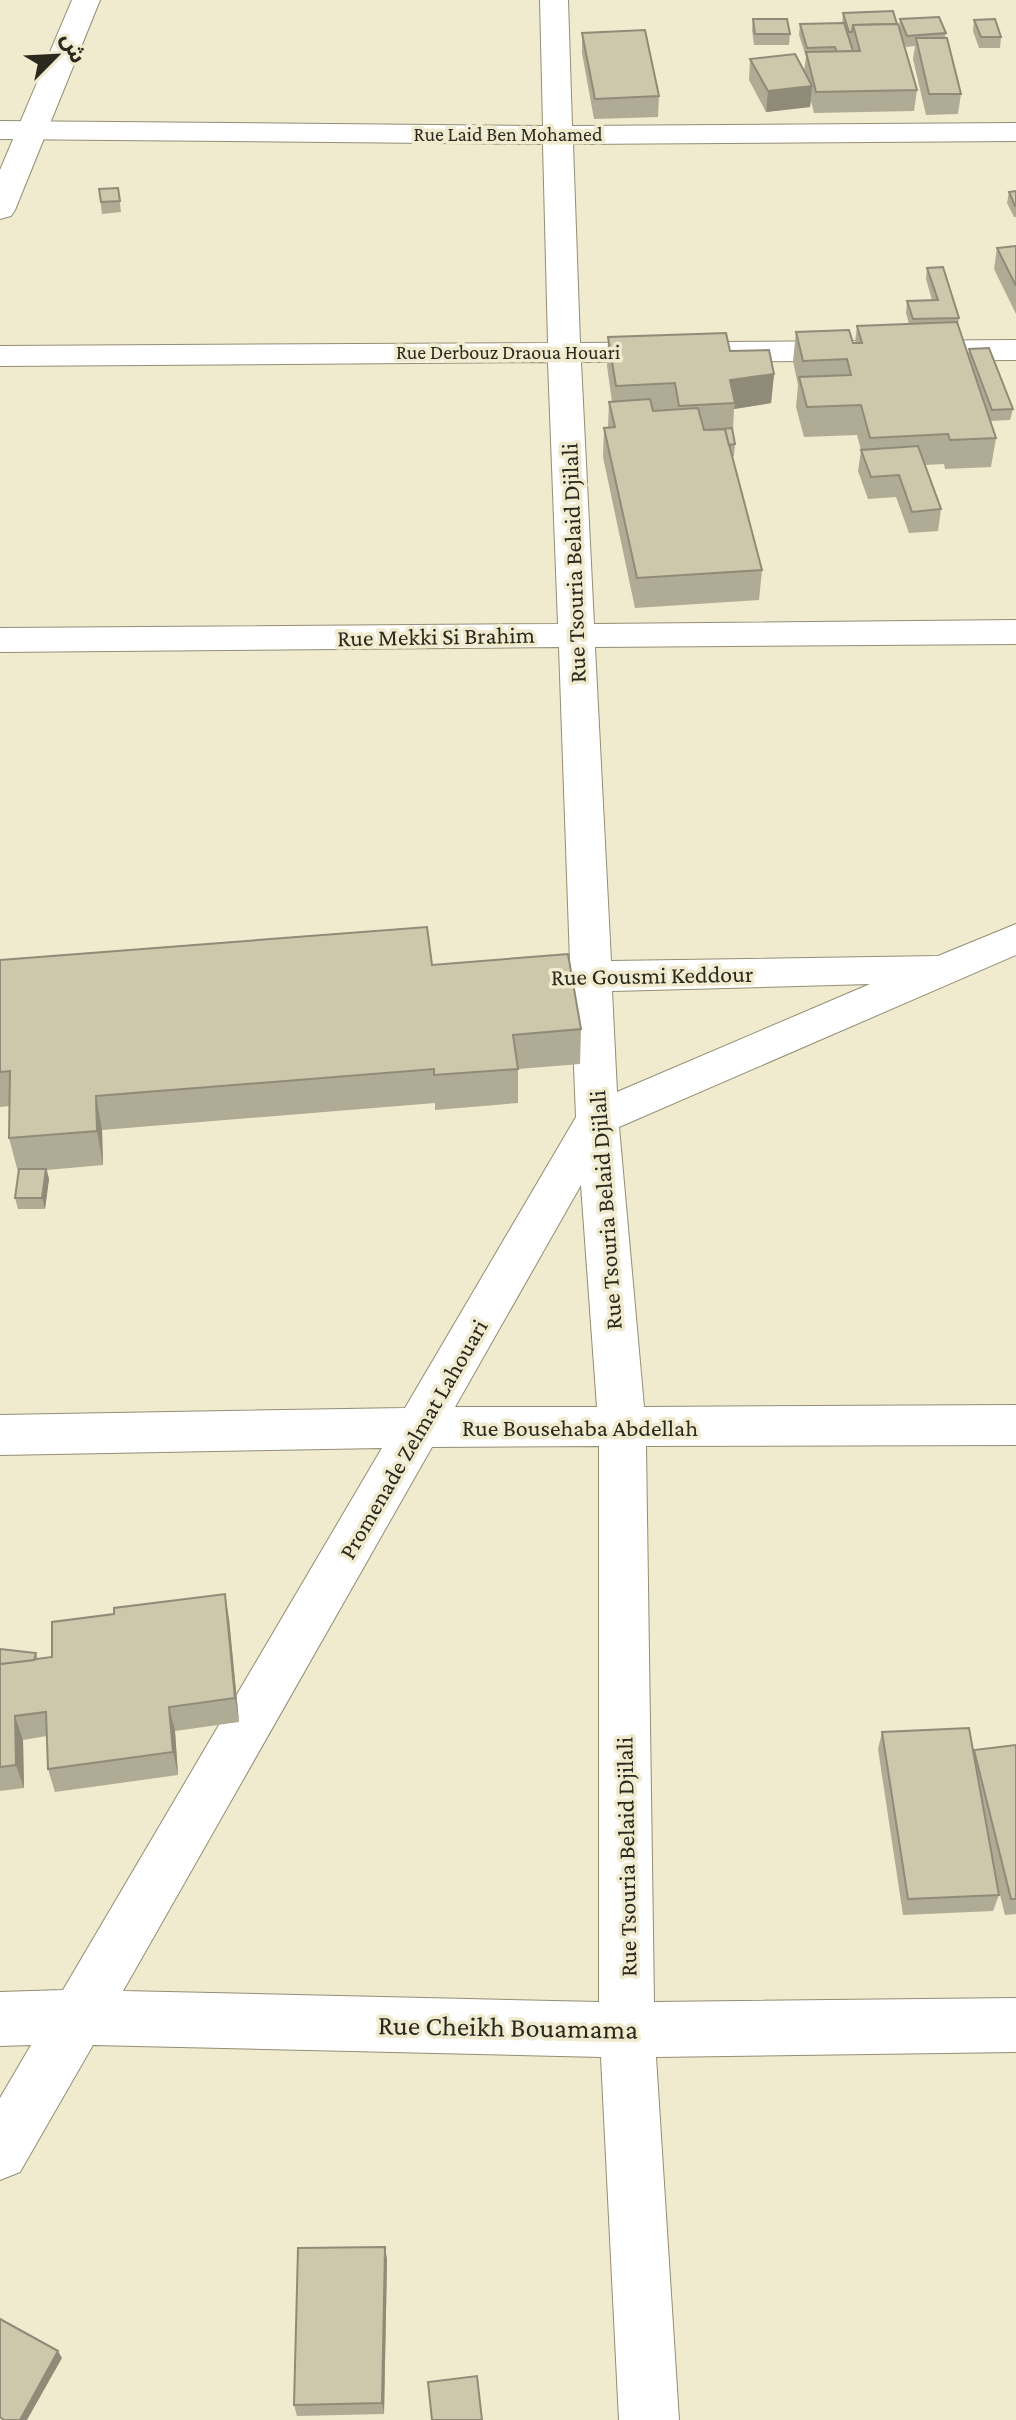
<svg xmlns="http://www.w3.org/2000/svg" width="1016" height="2420" font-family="'Crimson Pro','Noto Sans Arabic',serif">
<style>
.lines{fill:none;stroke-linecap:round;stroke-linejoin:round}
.minor-casing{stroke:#938e74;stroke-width:2}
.tertiary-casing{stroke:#938e74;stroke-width:2}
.minor{fill:#fff;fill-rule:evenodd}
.tertiary{fill:#fff;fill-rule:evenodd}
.wall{fill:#b0ab94}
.shaded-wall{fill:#908b78}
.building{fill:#cdc7ac;stroke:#908b78;stroke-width:2}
.labels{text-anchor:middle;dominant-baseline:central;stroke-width:7;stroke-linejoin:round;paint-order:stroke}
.far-street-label{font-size:20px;fill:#2b291e;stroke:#f0eace}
.street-label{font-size:24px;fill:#2b291e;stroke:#f0eace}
.near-street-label{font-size:28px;fill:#2b291e;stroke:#f0eace}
</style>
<rect width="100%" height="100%" fill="#f0eace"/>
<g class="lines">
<defs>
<path id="minor" d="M540,0H568L572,126L1016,123V141L573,144L580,343L1016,340V360L581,362L594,624L1016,620V644L595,647L611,961L938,956L1016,924V955L619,1127L644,1407L1016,1405V1445L646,1446L654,2002L1016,1998V2052L656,2057L679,2420H619L601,2057L93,2045L20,2172L0,2180V2098L31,2045L0,2046V1992L63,1990L382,1448L0,1455V1415L405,1408L576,1117L571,992L553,988L547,977L553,966L570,962L559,647L0,652V628L558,624L548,362L0,366V346L548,343L543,144L0,139V121L543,126ZM870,984L617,1092L612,991ZM581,1185L597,1407H455ZM599,1446V2002L123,1991L432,1447Z"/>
<polygon id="tertiary" points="72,0 100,0 15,210 11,216 0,219 0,170"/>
</defs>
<use href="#minor" class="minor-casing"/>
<use href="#tertiary" class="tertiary-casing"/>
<use href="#minor" class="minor"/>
<use href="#tertiary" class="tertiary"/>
</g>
<g class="wall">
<polygon points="843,13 899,28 900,19 946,33 945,38 961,94 958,114 926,115 913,59 915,46 906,47 901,36 917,90 914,111 814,113 811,101 810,107 766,112 749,80 750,59 804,71 806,57 799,35 800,24 842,23"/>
<polygon points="753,19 790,34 789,45 754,45 752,30"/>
<polygon points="974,20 1001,37 1000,48 979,48 973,31"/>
<polygon points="582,33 659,96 658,117 594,119 582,53"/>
<polygon points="118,188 121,212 102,214 99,189"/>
<polygon points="1016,191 1016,217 1014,217 1007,203 1009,192"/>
<polygon points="1016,246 1016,314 994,269 997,248"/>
<polygon points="927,268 959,318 958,323 968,354 969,349 1013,409 1010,420 991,421 996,438 991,467 945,469 944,464 925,465 941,509 938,531 909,533 896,497 868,499 858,471 861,450 857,435 804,437 796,407 798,385 793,361 796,332 855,343 857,326 909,324 906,313 907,301 932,300 926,279"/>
<polygon points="608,337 730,351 774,374 771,403 734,409 733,431 735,444 734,456 732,456 762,570 759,600 635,608 603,457 604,428 608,427 609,402 612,402 607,366"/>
<polygon points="0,960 432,965 581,1029 580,1064 518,1069 518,1103 435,1110 435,1103 102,1130 103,1165 47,1170 49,1179 45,1209 18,1209 15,1198 19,1172 18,1172 9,1138 10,1106 0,1107"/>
<polygon points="229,1619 239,1722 175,1731 178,1775 55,1792 48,1769 47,1736 23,1740 24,1788 0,1791 0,1649 36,1653 38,1659 52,1657"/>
<polygon points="882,1732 974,1752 974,1750 1016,1745 1016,1914 1005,1915 996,1879 999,1895 993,1911 903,1915 878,1749"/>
<polygon points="385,2247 387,2260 384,2414 297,2416 294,2405"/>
</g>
<g class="shaded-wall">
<polygon points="812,86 810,107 766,112 768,91"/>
<polygon points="774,374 771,403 734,409 735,403 730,380"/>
<polygon points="96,1096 102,1130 103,1165 97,1131"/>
<polygon points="46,1169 49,1179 45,1209 42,1198"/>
<polygon points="225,1594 229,1619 239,1722 235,1698"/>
<polygon points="169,1707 175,1731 178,1775 173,1752"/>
<polygon points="15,1716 23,1740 24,1788 16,1765"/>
<polygon points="385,2247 387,2260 384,2414 382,2403"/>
<polygon points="58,2351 62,2358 27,2420 20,2420"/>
</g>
<g class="building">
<polygon points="893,11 897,24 853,25 852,32 849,32 843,13"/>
<polygon points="939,17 946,33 907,36 900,19"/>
<polygon points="753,19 787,19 790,34 755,34"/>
<polygon points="995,19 1001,37 981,37 974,20"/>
<polygon points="844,23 853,51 837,52 835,47 807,48 800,24"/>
<polygon points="898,24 917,90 816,92 806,52 860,51 853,25"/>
<polygon points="645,30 659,96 595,99 582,33"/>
<polygon points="916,38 947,38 961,94 929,94"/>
<polygon points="795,54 812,86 768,91 750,59"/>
<polygon points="118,188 120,201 101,202 99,189"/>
<polygon points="1016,191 1016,206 1015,206 1009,192"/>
<polygon points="1016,246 1016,286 997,248"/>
<polygon points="943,267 959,318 913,319 907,301 938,300 927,268"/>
<polygon points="957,322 996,438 950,440 948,434 870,438 861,405 807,407 799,377 851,375 847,359 803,361 796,332 849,330 853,343 862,343 857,326"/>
<polygon points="726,333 730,351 769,350 774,374 730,380 735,403 679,406 675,383 616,386 608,337"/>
<polygon points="989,348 1013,409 992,410 969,349"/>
<polygon points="650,399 653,411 698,408 704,430 725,429 762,570 637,578 604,428 615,427 609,402"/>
<polygon points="732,428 735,444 729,445 725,429 707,430"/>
<polygon points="918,446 941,509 912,512 899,475 871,477 861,450"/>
<polygon points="427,927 432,965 568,954 581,1029 513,1035 518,1069 434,1075 434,1069 96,1096 97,1131 9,1138 10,1071 0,1072 0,960"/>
<polygon points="19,1169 46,1169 42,1198 15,1198"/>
<polygon points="225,1594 235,1698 169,1707 173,1752 48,1769 46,1712 15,1716 16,1765 0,1767 0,1664 52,1657 52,1622 114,1614 114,1608"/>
<polygon points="0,1649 36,1653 34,1660 0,1664"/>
<polygon points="969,1728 999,1895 908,1899 882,1732"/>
<polygon points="1016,1745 1016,1899 1011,1899 974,1750"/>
<polygon points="385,2247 382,2403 294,2405 298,2248"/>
<polygon points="0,2319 58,2351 20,2420 4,2420 0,2417"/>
<polygon points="477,2376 482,2420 432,2420 428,2382"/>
</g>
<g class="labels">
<g class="far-street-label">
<text x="508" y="134">Rue Laid Ben Mohamed</text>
<text x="508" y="352">Rue Derbouz Draoua Houari</text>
</g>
<g class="street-label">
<text transform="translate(573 563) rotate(-92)">Rue Tsouria Belaid Djilali</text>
<text transform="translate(436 636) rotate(-1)">Rue Mekki Si Brahim</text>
<text transform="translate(652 975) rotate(-1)">Rue Gousmi Keddour</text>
<text transform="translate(605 1210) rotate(-94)">Rue Tsouria Belaid Djilali</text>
<text x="580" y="1427">Rue Bousehaba Abdellah</text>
<text transform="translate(413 1439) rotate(-60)">Promenade Zelmat Lahouari</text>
<text transform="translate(626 1857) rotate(-91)">Rue Tsouria Belaid Djilali</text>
</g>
<g class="near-street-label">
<text transform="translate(508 2027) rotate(1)">Rue Cheikh Bouamama</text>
</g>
</g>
<g transform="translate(56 56) rotate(66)" stroke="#f0eace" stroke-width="6" paint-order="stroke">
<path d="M0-6L14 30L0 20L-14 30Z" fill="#2b291e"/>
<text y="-12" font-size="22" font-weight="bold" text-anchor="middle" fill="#2b291e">ش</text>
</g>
</svg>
